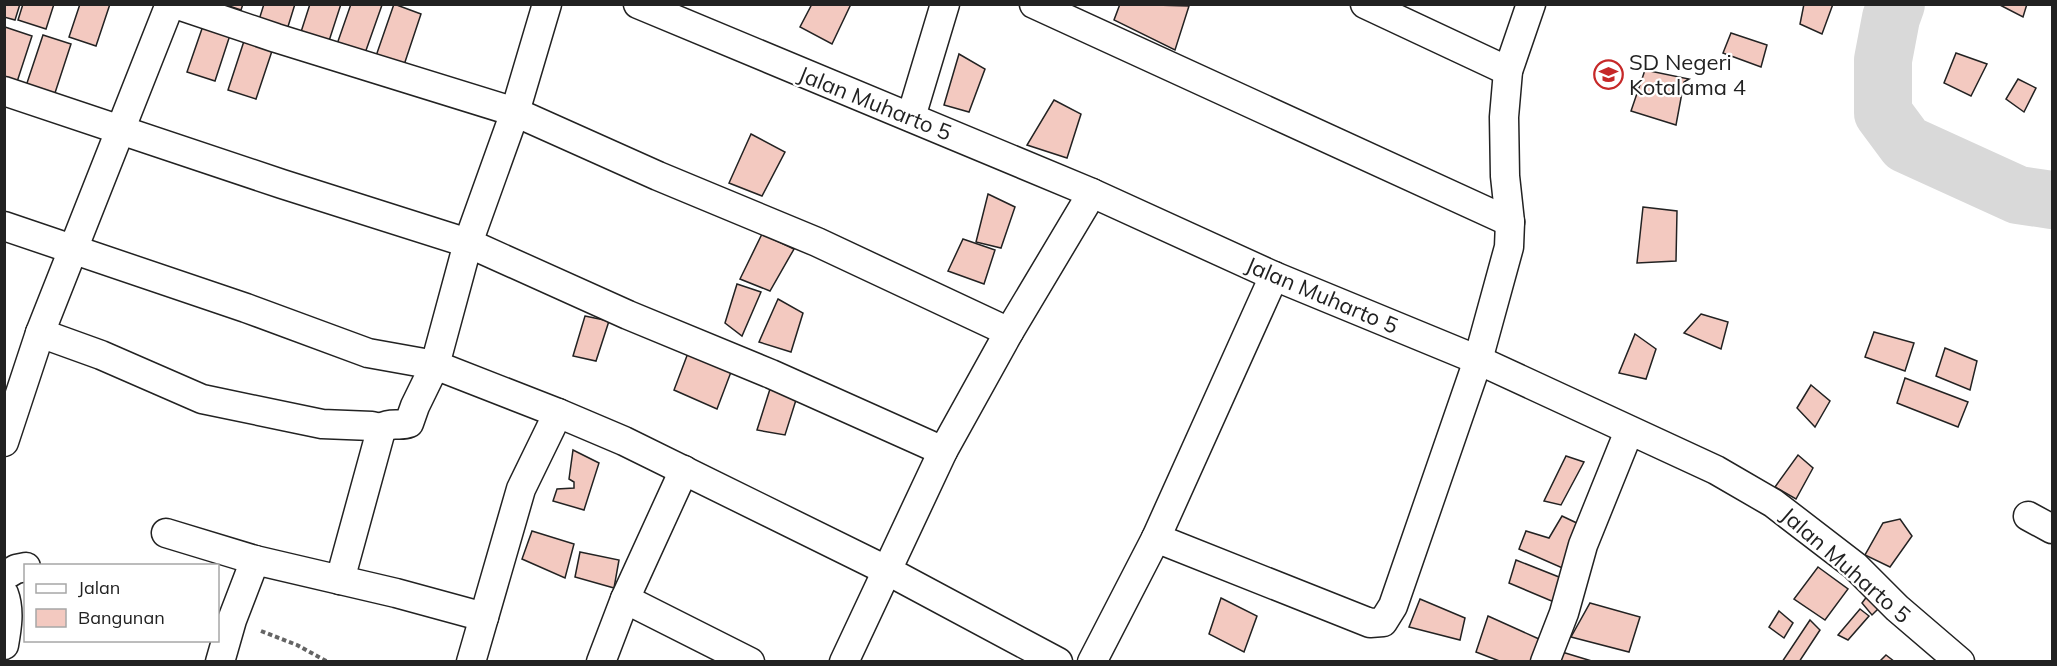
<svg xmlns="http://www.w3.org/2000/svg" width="2057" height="666" font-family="Mulish,sans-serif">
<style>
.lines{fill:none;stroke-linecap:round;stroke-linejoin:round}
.river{stroke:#d9d9d9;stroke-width:58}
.building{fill:#f3c9c0;stroke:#222;stroke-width:1.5}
.street-casing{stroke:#222;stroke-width:31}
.path{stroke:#646464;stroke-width:4;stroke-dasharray:4.5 3;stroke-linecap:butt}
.street{stroke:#fff;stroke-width:28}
.labels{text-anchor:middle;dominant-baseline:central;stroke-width:4.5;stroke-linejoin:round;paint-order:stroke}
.poi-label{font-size:22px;fill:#222;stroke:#fff;text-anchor:start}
.street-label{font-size:22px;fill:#222;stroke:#fff}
</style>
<rect width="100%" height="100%" fill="#fff"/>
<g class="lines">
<polyline class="river" points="1896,4 1891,18 1883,60 1883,113 1906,144 2018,195 2052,200"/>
</g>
<g class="building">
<polygon points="4,4 20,4 15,20 4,17"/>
<polygon points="23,4 54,4 46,29 18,20"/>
<polygon points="80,4 110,4 96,46 69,37"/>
<polygon points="223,4 243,4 241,10"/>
<polygon points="264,4 295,4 286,33 258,23"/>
<polygon points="310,4 341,4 328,44 300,35"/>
<polygon points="351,4 382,5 364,56 336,47"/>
<polygon points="394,4 421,14 404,65 376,56"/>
<polygon points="812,4 851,4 832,44 800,27"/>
<polygon points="1120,4 1189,6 1175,50 1114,20"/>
<polygon points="1804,4 1833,4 1822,34 1800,24"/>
<polygon points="1998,4 2027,4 2023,17"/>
<polygon points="205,20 232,29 215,81 187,72"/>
<polygon points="5,27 32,36 15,88 4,84"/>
<polygon points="1731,33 1767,45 1761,67 1723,53"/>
<polygon points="43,35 71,44 54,96 26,86"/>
<polygon points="245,38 273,48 256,99 228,90"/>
<polygon points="1956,53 1987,64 1971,96 1944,83"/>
<polygon points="959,54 985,69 969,112 944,105"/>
<polygon points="1645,70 1689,79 1684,82 1676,125 1631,111"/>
<polygon points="2018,79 2036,88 2024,112 2006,99"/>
<polygon points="1054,100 1081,114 1067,158 1027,145"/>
<polygon points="751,134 785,152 762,196 729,183"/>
<polygon points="988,194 1015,207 1001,248 976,242"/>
<polygon points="1643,207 1677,211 1676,261 1637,263"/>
<polygon points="762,234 794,249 770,291 740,279"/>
<polygon points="963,239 995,250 984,284 948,271"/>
<polygon points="737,284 761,292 742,336 725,323"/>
<polygon points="778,299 803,313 791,352 759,342"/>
<polygon points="1701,314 1728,322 1721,349 1684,333"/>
<polygon points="585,316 609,321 596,361 573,356"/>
<polygon points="1874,332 1914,343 1905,371 1865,357"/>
<polygon points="1635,334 1656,349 1646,379 1619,373"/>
<polygon points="1945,348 1977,361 1970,390 1936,376"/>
<polygon points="688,353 731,372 717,409 674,390"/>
<polygon points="1905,378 1968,402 1958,427 1897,403"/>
<polygon points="1811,385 1830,401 1815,427 1797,408"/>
<polygon points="770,389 796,400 785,435 757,430"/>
<polygon points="573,450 599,463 584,510 553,501 557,489 574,488 574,482 569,479"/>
<polygon points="1798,455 1813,468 1796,499 1775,487"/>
<polygon points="1566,456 1584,462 1561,505 1544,501"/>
<polygon points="1562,516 1581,525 1567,570 1519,549 1526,531 1549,538"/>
<polygon points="1900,519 1912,536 1890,567 1865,555 1883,523"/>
<polygon points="532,531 574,544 565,578 522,559"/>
<polygon points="580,552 619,560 614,588 575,577"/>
<polygon points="1516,560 1564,579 1554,602 1509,583"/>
<polygon points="1818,567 1848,589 1825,620 1794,599"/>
<polygon points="1868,595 1882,605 1872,615 1862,603"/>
<polygon points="1221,598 1257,616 1244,652 1209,634"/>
<polygon points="1420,599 1465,618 1460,640 1409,627"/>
<polygon points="1590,603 1640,617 1629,652 1571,637"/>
<polygon points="1860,609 1869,616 1848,640 1838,635"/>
<polygon points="1779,611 1793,623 1784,638 1769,627"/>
<polygon points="1488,616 1539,639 1533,662 1502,662 1476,652"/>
<polygon points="1810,620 1820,630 1799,662 1782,662"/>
<polygon points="1562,652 1595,662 1560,662"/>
<polygon points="1886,655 1895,662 1879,662"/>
</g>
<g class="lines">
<defs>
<g id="street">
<polyline points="175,4 276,38 515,112 658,176 817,242 1009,332"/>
<polyline points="638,4 1092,193 1274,276 1478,360 1716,470 1773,503 1855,566 1897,608 1960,662"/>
<polyline points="1034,4 1510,222"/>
<polyline points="1365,4 1508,71"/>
<polyline points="4,91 282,184 468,243 628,315 771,374 943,451"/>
<polyline points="911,117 945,4"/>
<polyline points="4,226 246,308 368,353 435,365 558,413 624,441 888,571 1058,662"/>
<polyline points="40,333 101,355 202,399 322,424 372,426 380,428 380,434 340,580"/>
<path d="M380,428C393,421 399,427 409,423L415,406L435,365L468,243L515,112L547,4"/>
<polyline points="4,442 40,333 170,4"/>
<polyline points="2028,516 2052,529"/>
<polyline points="166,533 255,560"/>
<polyline points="1156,538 1370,623 1383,622 1393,606 1478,360 1509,247 1510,222 1505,176 1504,117 1508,71 1531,4"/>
<polyline points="4,576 16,569 26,567"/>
<path d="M4,594C10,610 7,628 4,645"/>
<polyline points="625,599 750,662"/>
<polyline points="220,662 232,620 255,560 396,593 484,617"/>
<polyline points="471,662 521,489 558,413"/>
<polyline points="601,662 625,599 684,470"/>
<polyline points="844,662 943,451 1009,332 1092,193"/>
<polyline points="1092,662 1156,538 1274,276"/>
<polyline points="1545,662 1564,613 1583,545 1629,431"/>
</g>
</defs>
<use href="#street" class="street-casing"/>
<polyline class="path" points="261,631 297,645 328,662"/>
<use href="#street" class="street"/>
</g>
<defs>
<symbol id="school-ring" viewBox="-11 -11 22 22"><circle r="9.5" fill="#fff" stroke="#c62828" stroke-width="1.5"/><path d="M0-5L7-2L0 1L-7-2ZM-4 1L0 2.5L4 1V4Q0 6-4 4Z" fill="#c62828"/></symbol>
</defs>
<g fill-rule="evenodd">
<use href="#school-ring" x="1592" y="58" width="33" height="33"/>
</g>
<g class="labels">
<g class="poi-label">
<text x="1629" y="62">SD Negeri<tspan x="1629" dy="25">Kotalama 4</tspan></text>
</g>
<g class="street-label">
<text transform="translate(875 103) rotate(22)">Jalan Muharto 5</text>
<text transform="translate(1322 295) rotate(23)">Jalan Muharto 5</text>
<text transform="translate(1846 565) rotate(41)">Jalan Muharto 5</text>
</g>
</g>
<rect width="2057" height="666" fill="none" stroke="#222222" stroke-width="12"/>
<rect x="24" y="564" width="195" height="78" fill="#ffffff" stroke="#a7a7a7" stroke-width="1.5"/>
<rect x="36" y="584" width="30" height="9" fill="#ffffff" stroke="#a7a7a7" stroke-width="1.5"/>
<text x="78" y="594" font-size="18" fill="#222222">Jalan</text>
<rect x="36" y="609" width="30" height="18" fill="#f3c9c0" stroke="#a7a7a7" stroke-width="1.5"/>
<text x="78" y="624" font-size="18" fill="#222222">Bangunan</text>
</svg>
